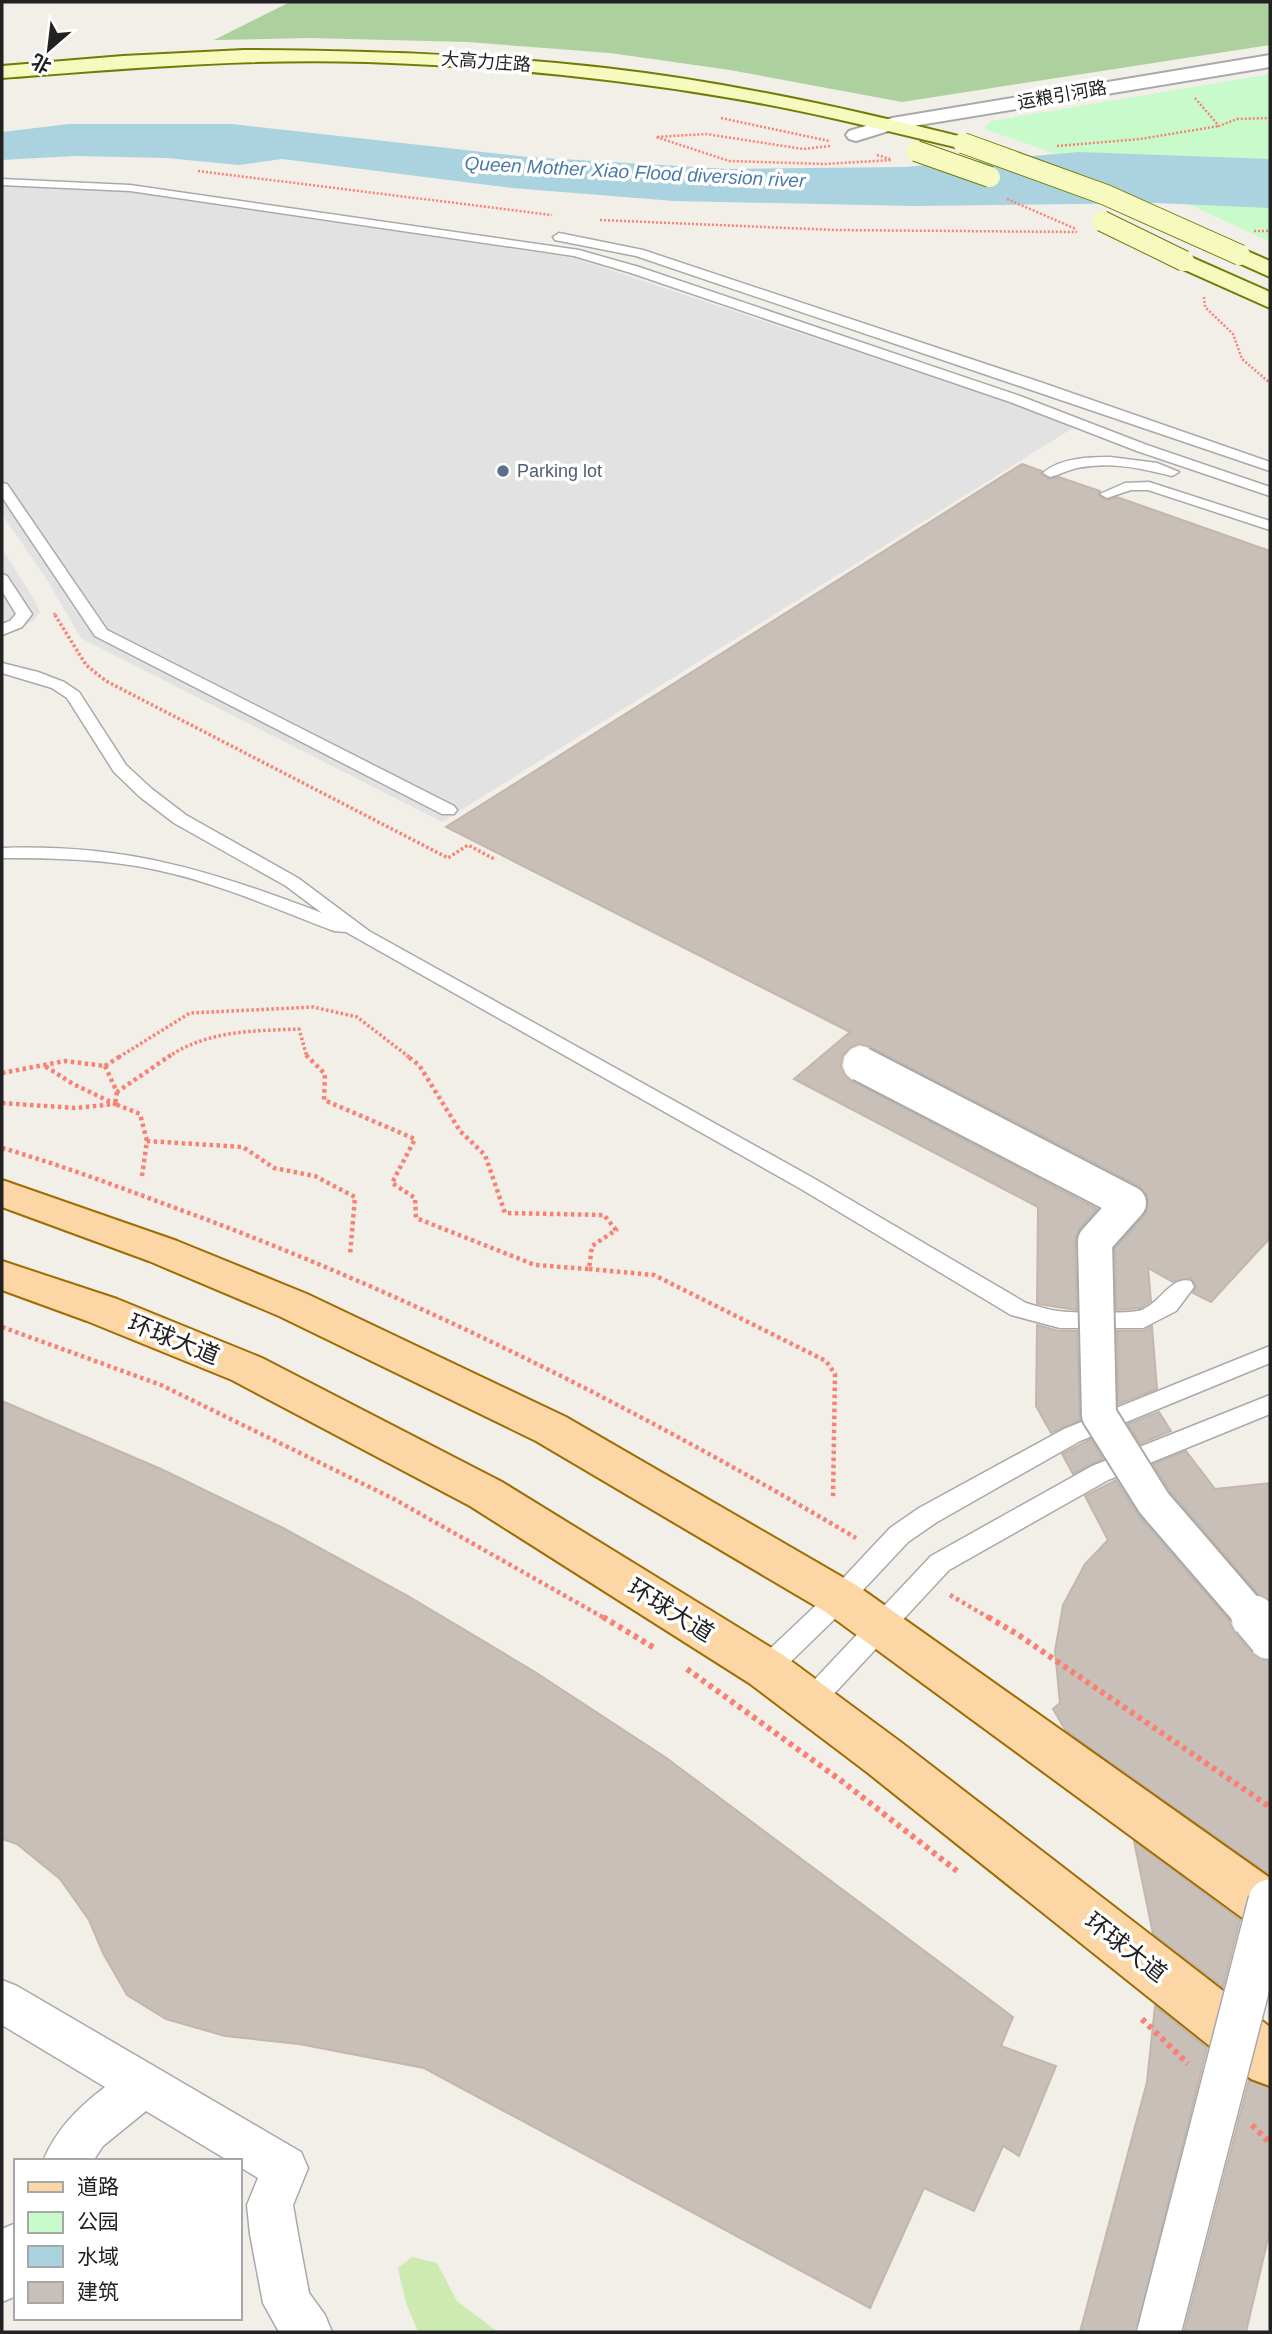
<svg xmlns="http://www.w3.org/2000/svg" width="1272" height="2334" font-family="Helvetica,'Noto Sans SC',sans-serif">
<style>
.grass{fill:#cdebb0}
.forest{fill:#add19e}
.park{fill:#c8facc}
.parking{fill:#e2e2e2}
.water{fill:#aad3df}
.building{fill:#c7bfb8;stroke:#c4b6ab;stroke-width:2}
.lines{fill:none;stroke-linecap:round;stroke-linejoin:round}
.service-casing{stroke:#a9a9a9;stroke-width:3}
.pedestrian-casing{stroke:#a9a9a9;stroke-width:3}
.tertiary-casing{stroke:#a9a9a9;stroke-width:4}
.secondary-casing{stroke:#707d05;stroke-width:4}
.primary-casing{stroke:#a06b00;stroke-width:4}
.path-far3{stroke:#fa8072;stroke-width:2.5;stroke-dasharray:2 2;stroke-linecap:butt}
.path-far2{stroke:#fa8072;stroke-width:3.5;stroke-dasharray:2.5 2.5;stroke-linecap:butt}
.path-far1{stroke:#fa8072;stroke-width:4.5;stroke-dasharray:3.5 3.5;stroke-linecap:butt}
.path{stroke:#fa8072;stroke-width:6;stroke-dasharray:4.5 4.5;stroke-linecap:butt}
.service{fill:#fff;fill-rule:evenodd}
.pedestrian{fill:#fff;fill-rule:evenodd}
.tertiary{fill:#fff;fill-rule:evenodd}
.secondary{fill:#f7fabf;fill-rule:evenodd}
.primary{fill:#fcd6a4;fill-rule:evenodd}
.pedestrian-bridge-far1-casing{stroke:#a9a9a9;stroke-width:38;stroke-linecap:butt}
.pedestrian-bridge-casing{stroke:#a9a9a9;stroke-width:46;stroke-linecap:butt}
.secondary-bridge-casing{stroke:#707d05;stroke-width:22;stroke-linecap:butt}
.path-bridge{stroke:#fa8072;stroke-width:2.5;stroke-dasharray:2 2;stroke-linecap:butt}
.pedestrian-bridge-far1{stroke:#fff;stroke-width:34}
.pedestrian-bridge{stroke:#fff;stroke-width:43}
.secondary-bridge{stroke:#f7fabf;stroke-width:20}
.service-dot{fill:#5c6f8a;stroke:#fff;stroke-width:2.5}
.labels{text-anchor:middle;dominant-baseline:central;stroke-width:7;stroke-linejoin:round;paint-order:stroke}
.far-street-label{font-size:18px;fill:#222;stroke:#fff}
.far-service-label{font-size:18px;fill:#4e5e75;stroke:#fff;text-anchor:start}
.far-water-label{font-size:19px;font-style:italic;fill:#4a7aab;stroke:#fff}
.near-street-label{font-size:24px;fill:#222;stroke:#fff}
</style>
<rect width="100%" height="100%" fill="#f2efe9"/>
<polygon class="grass" points="412,2257 437,2263 457,2301 498,2332 418,2332 406,2303 398,2268"/>
<polygon class="forest" points="290,2 1270,2 1270,45 902,102 730,70 610,53 467,42 310,38 214,40"/>
<polygon class="park" points="1270,74 1270,242 1152,187 984,129 991,121"/>
<g class="parking">
<polygon points="37,185 106,189 574,258 1012,404 1073,428 442,822 81,638 47,580 2,514 2,186"/>
<polygon points="2,549 34,599 40,612 33,621 2,637"/>
</g>
<polygon class="water" points="69,124 232,124 528,157 728,169 904,167 1079,152 1270,159 1270,208 1156,203 914,206 674,201 512,188 282,159 239,165 166,158 75,156 2,160 2,132"/>
<g class="building">
<polygon points="1022,464 1042,471 1041,474 1049,479 1059,477 1100,491 1098,495 1106,500 1117,497 1270,551 1270,1238 1211,1302 1193,1293 1196,1286 1191,1278 1173,1282 1148,1268 1151,1301 1141,1308 1116,1310 1115,1248 1144,1216 1148,1206 1147,1195 1139,1186 870,1047 859,1044 850,1048 843,1056 841,1066 845,1075 852,1081 1097,1209 1080,1228 1075,1240 1077,1310 1037,1304 1038,1207 794,1079 850,1032 446,827"/>
<polygon points="1037,1325 1059,1331 1077,1331 1080,1420 1051,1433 1036,1406"/>
<polygon points="1152,1326 1157,1389 1118,1404 1117,1331 1143,1331"/>
<polygon points="2,1401 161,1469 283,1528 408,1596 535,1672 665,1757 1013,2017 1001,2046 1056,2066 1019,2156 1003,2146 974,2211 924,2188 870,2308 424,2068 299,2044 225,2036 166,2019 127,1995 103,1953 89,1920 60,1879 17,1844 2,1839"/>
<polygon points="1159,1412 1171,1431 1140,1444 1128,1424"/>
<polygon points="1091,1439 1103,1459 1073,1474 1062,1454"/>
<polygon points="1186,1451 1215,1489 1270,1483 1270,1601 1258,1594 1170,1491 1153,1464"/>
<polygon points="1116,1480 1139,1516 1229,1620 1235,1633 1252,1653 1261,1659 1270,1660 1270,1875 1066,1731 1053,1709 1060,1703 1055,1651 1063,1605 1085,1564 1108,1540 1085,1496"/>
<polygon points="1134,1841 1240,1920 1223,1987 1153,1934"/>
<polygon points="1155,2006 1207,2048 1136,2332 1080,2332 1147,2082"/>
<polygon points="1249,2080 1270,2088 1270,2230 1246,2332 1184,2332"/>
</g>
<g class="lines">
<defs>
<g id="service">
<polygon points="2,179 130,185 579,250 639,267 1020,396 1147,445 1270,487 1270,496 1137,451 1010,402 631,273 574,256 130,191 2,185"/>
<polygon points="559,233 643,250 1040,382 1270,462 1270,471 636,256 555,240 553,237"/>
<path d="M1110,457L1157,463L1179,472L1172,476C1140,468 1110,461 1077,468C1068,470 1059,475 1050,477L1043,473C1059,458 1089,457 1110,457Z"/>
<polygon points="1149,482 1270,521 1270,530 1148,490 1131,490 1107,498 1100,494 1125,483"/>
<polygon points="2,483 7,484 107,630 454,806 457,810 454,814 442,814 95,636 2,497"/>
<polygon points="2,574 7,576 32,614 22,627 2,635 2,624 10,621 16,614 2,591"/>
<path d="M2,663L38,672L64,682L79,692L126,765L152,789L186,815L298,878L369,931L815,1179L1026,1303C1037,1306 1048,1310 1058,1311C1070,1313 1132,1314 1142,1310C1161,1302 1171,1276 1191,1281L1194,1287L1176,1311L1143,1328H1060L1011,1315L801,1189L346,932L334,931C276,909 218,883 157,870C106,859 54,858 2,858V848C126,844 208,870 322,913L286,886L174,823L140,797L114,772L67,698L52,688L2,673Z"/>
<polygon points="1270,1346 1270,1363 1080,1441 937,1522 908,1542 849,1605 775,1677 766,1680 757,1677 753,1669 757,1661 831,1591 890,1528 919,1508 1064,1429"/>
<polygon points="1270,1395 1270,1414 1108,1480 949,1570 819,1710 810,1713 801,1710 797,1702 801,1694 931,1556 1092,1466"/>
</g>
<g id="pedestrian">
<path d="M2,1980L17,1986L301,2152L308,2168L293,2205L298,2234L309,2293L325,2315L332,2332H279L263,2303L250,2234L247,2205L258,2178L240,2167V2161H229L146,2111L103,2146L93,2161H43C57,2128 78,2108 105,2087L2,2025Z"/>
<polygon points="16,2223 16,2296 2,2302 2,2229"/>
</g>
<polygon id="tertiary" points="1270,55 1270,67 895,129 856,141 849,139 846,135 849,131 892,118"/>
<g id="secondary">
<path d="M244,50C365,51 485,54 605,68C728,82 850,109 970,139L973,143L970,147L963,149C884,130 805,110 725,97C607,77 487,66 367,62C244,58 123,69 2,78V66L123,56Z"/>
<polygon points="1240,248 1270,261 1270,277 1232,260 1229,255 1232,250"/>
<polygon points="1184,254 1270,292 1270,308 1176,266 1173,261 1176,256"/>
</g>
<g id="primary">
<polygon points="2,1180 177,1241 307,1294 566,1417 856,1585 1270,1878 1270,1932 1252,1925 824,1611 536,1441 279,1316 149,1261 2,1207"/>
<polygon points="2,1261 117,1299 262,1358 502,1482 783,1655 902,1743 1270,2027 1270,2086 1251,2079 868,1773 749,1683 470,1506 232,1380 87,1321 2,1290"/>
</g>
</defs>
<use href="#service" class="service-casing"/>
<use href="#pedestrian" class="pedestrian-casing"/>
<use href="#tertiary" class="tertiary-casing"/>
<use href="#secondary" class="secondary-casing"/>
<use href="#primary" class="primary-casing"/>
<g class="path-far3">
<polyline points="1195,98 1219,126 1237,119 1270,118"/>
<polyline points="721,118 829,141"/>
<polyline points="830,146 803,149 706,134 656,137 729,161 825,164 892,160"/>
<polyline points="1057,146 1140,139 1219,126"/>
<polyline points="198,171 552,215"/>
<polyline points="600,220 835,230 1077,232"/>
<polyline points="1254,231 1270,231"/>
<polyline points="1204,297 1205,307 1233,334 1242,359 1270,383"/>
<polyline points="54,613 56,617"/>
</g>
<g class="path-far2">
<polyline points="55,615 86,665 106,681 448,858 468,845 496,860"/>
<polyline points="119,1057 190,1013 313,1007 357,1017 409,1057"/>
<path d="M168,1057C208,1030 253,1031 299,1029L307,1057"/>
</g>
<g class="path-far1">
<polyline points="306,1055 325,1074 324,1100 415,1139 392,1183 415,1198 416,1218 535,1265 589,1269 592,1246 616,1230 604,1215 505,1213 485,1155 460,1131 419,1065 406,1055"/>
<polyline points="105,1066 117,1092 171,1055"/>
<polyline points="105,1066 122,1055"/>
<polyline points="2,1073 65,1061 105,1066"/>
<polyline points="117,1092 115,1104 140,1114 147,1141"/>
<polyline points="2,1103 75,1108 115,1104 73,1084 45,1066"/>
<path d="M2,1148C68,1167 132,1192 197,1216C427,1302 645,1413 856,1538"/>
<polyline points="142,1176 147,1141 243,1147 274,1168 315,1176 355,1197 350,1255"/>
<polyline points="589,1269 654,1275 826,1361 835,1374 833,1498"/>
<polyline points="2,1327 161,1385 394,1499 606,1619"/>
<polyline points="950,1595 991,1619"/>
</g>
<g class="path">
<polyline points="603,1617 656,1649"/>
<polyline points="988,1617 1017,1634 1270,1807"/>
<polyline points="687,1669 843,1782 957,1871"/>
<polyline points="1142,2019 1188,2064"/>
<polyline points="1252,2125 1270,2143"/>
</g>
<use href="#service" class="service"/>
<use href="#pedestrian" class="pedestrian"/>
<use href="#tertiary" class="tertiary"/>
<use href="#secondary" class="secondary"/>
<use href="#primary" class="primary"/>
<defs>
<polyline id="pedestrian-bridge-far1" points="861,1064 1129,1203 1095,1241 1099,1415 1154,1503 1254,1619"/>
<g id="pedestrian-bridge">
<polyline points="1253,1617 1270,1637"/>
<polyline points="1159,2332 1270,1901"/>
</g>
<g id="secondary-bridge">
<polyline points="963,143 1106,195 1240,255"/>
<polyline points="916,151 990,177"/>
<polyline points="1102,221 1184,261"/>
</g>
</defs>
<use href="#pedestrian-bridge-far1" class="pedestrian-bridge-far1-casing"/>
<use href="#pedestrian-bridge" class="pedestrian-bridge-casing"/>
<use href="#secondary-bridge" class="secondary-bridge-casing"/>
<g class="path-bridge">
<polyline points="877,155 890,159"/>
<polyline points="1007,199 1076,229"/>
</g>
<use href="#pedestrian-bridge-far1" class="pedestrian-bridge-far1"/>
<use href="#pedestrian-bridge" class="pedestrian-bridge"/>
<use href="#secondary-bridge" class="secondary-bridge"/>
</g>
<circle class="service-dot" cx="503" cy="471" r="7"/>
<g class="labels">
<g class="far-street-label">
<text transform="translate(486 62) rotate(4)">大高力庄路</text>
<text transform="translate(1062 95) rotate(-10)">运粮引河路</text>
</g>
<g class="far-service-label">
<text x="517" y="471">Parking lot</text>
</g>
<g class="far-water-label">
<text transform="translate(635 172) rotate(3)">Queen Mother Xiao Flood diversion river</text>
</g>
<g class="near-street-label">
<text transform="translate(174 1339) rotate(22)">环球大道</text>
<text transform="translate(671 1610) rotate(32)">环球大道</text>
<text transform="translate(1126 1947) rotate(38)">环球大道</text>
</g>
</g>
<rect width="1272" height="2334" fill="none" stroke="#222222" stroke-width="7"/>
<rect x="14" y="2159" width="228" height="161" fill="#ffffff" stroke="#a7a7a7" stroke-width="2"/>
<rect x="28" y="2182" width="35" height="10" fill="#fcd6a4" stroke="#a7a7a7" stroke-width="2"/>
<text x="77" y="2194" font-size="21" fill="#222222">道路</text>
<rect x="28" y="2212" width="35" height="21" fill="#c8facc" stroke="#a7a7a7" stroke-width="2"/>
<text x="77" y="2229" font-size="21" fill="#222222">公园</text>
<rect x="28" y="2246" width="35" height="21" fill="#aad3df" stroke="#a7a7a7" stroke-width="2"/>
<text x="77" y="2264" font-size="21" fill="#222222">水域</text>
<rect x="28" y="2282" width="35" height="21" fill="#c7bfb8" stroke="#a7a7a7" stroke-width="2"/>
<text x="77" y="2299" font-size="21" fill="#222222">建筑</text>
<g transform="translate(49 49) rotate(208)" stroke="#ffffff" stroke-width="5" paint-order="stroke">
<path d="M0-5L12 26L0 18L-12 26Z" fill="#222222"/>
<text y="-10" font-size="19" font-weight="bold" text-anchor="middle" fill="#222222">北</text>
</g>
</svg>
